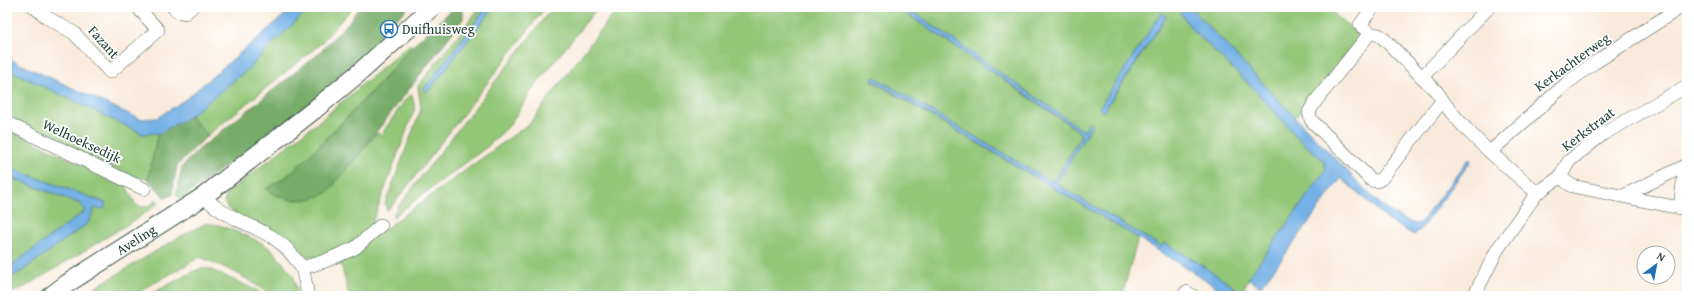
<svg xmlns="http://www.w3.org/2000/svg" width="1694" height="303" font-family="'Gentium Book Plus',serif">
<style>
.green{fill:#93c677;stroke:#598256;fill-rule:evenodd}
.forest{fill:#76ab68;stroke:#4a744e}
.water{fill:#75b1e6;stroke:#4a778d}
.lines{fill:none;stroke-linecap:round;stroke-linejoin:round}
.minor-casing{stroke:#40574d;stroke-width:14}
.secondary-casing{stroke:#40574d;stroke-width:20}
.minor{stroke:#fff;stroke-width:13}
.secondary{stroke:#fff;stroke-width:18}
.labels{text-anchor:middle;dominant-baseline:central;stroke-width:3.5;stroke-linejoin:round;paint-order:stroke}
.poi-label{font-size:14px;fill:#1f3d34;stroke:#fff;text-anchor:start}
.street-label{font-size:14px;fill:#1f3d34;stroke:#fff}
</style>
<rect width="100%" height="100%" fill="#fff"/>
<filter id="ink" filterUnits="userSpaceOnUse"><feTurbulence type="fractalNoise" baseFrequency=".025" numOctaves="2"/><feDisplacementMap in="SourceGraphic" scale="8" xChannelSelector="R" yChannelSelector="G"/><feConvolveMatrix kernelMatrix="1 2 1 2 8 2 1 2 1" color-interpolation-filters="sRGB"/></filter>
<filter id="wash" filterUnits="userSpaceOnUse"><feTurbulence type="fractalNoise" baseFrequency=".012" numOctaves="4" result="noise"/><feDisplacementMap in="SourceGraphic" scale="16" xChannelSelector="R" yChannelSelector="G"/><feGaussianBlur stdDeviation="0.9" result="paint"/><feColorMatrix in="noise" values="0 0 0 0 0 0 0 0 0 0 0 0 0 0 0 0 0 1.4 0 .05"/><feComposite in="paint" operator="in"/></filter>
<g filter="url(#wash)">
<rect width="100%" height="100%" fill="#f9ebdb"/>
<g class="green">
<polygon points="313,7 353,7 319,45 208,135 190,116 248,69 299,18"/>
<polygon points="480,7 487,7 423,90 427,92 433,85 494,7 546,7 393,205 387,210 385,204 421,109 418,86"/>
<polygon points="553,7 598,7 534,87 509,126 488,146 393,217 393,215 397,208"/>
<polygon points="618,7 897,7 1078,131 1081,134 1063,167 1054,181 1050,181 874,77 872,81 1138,238 1122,296 349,296 339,256 385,229 530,123"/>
<path d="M906,7H1177L1185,20L1195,32L1255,90L1298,138L1324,161L1326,170L1249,278L1242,293L1197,262L1165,243L1162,247L1061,187L1057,182L1092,125L1089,123L1084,131ZM1162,12L1166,17L1116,94L1103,111Z"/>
<polygon points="1190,7 1326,7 1358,34 1359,38 1295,118"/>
<path d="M410,44L412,46C387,76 360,104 333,131C312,153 293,175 267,189L327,193L377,133L381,135L405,100L412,94L415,108L409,124L371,226L360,241L322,258L306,256L284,239L228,209L224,202L228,192L317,123Z"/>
<polygon points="7,69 143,134 158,133 148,179 132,177 21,125 7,111"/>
<polygon points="7,129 126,186 136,205 142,207 147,206 152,204 156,199 159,203 138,218 25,287 7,294 7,279 22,271 88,223 95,208 106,203 7,167"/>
<polygon points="7,176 81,204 85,211 7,269"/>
<path d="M206,223L219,225L245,235L262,243L272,250L293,275L298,296H270C250,278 225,267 200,257L132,296H81L176,239Z"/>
<polygon points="207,268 256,290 264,296 147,296 196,270"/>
</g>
<g class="forest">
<polygon points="359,7 409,7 388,27 390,29 385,40 304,108 181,199 176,195 182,166 197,151 318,54 349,22"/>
<path d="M455,7H458L463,12V19C418,77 374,137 327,193C306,203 286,203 266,189L290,174L308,157L377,87L412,46Z"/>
<polygon points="190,116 208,135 177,166 172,195 165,198 148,179 158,133"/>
</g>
<g class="water">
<polygon points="294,7 313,7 299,18 248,69 190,116 160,133 143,134 7,69 7,58 140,119 157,118 186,99"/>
<polygon points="487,7 494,7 433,85 426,92 423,90"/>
<polygon points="897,7 906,7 1084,131 1089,123 1092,125 1057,182 1061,187 1162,247 1164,243 1197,262 1247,296 1231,296 1138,238 872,80 874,77 1050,181 1054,181 1081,136 1078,130"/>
<path d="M1177,7L1186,8L1190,7C1238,57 1285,108 1334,157C1358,181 1383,214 1415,224L1421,222L1469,158L1471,161L1420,230L1414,235L1389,221L1341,178L1282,259L1260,287L1248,278L1326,170L1324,161L1298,138L1255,90L1195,32L1185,20Z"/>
<polygon points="1162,12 1166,17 1103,112 1099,108"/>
<polygon points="7,167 106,203 104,209 95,208 88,223 22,271 7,279 7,269 85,211 81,204 7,176"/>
</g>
</g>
<g filter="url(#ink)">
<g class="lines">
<defs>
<g id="minor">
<polyline points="34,7 48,18 74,33 110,72 158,30 140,10 144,7"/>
<polyline points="173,7 177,11 185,13 192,7"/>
<path d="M1373,7L1360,25L1370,33L1379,35L1383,38L1437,92C1461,131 1503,163 1537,193"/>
<polyline points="1370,33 1315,102 1309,112 1311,120 1371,180 1377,181 1381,179 1442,101"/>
<polyline points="1422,77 1489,7"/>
<polyline points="7,123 144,189"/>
<polyline points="1490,152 1567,83 1594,63 1681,7"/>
<polyline points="1560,177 1572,186 1680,208 1685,166 1623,196"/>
<path d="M204,196C228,224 270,225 293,256C296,260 300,264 302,269C305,277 306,287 308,296"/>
<polyline points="302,268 325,261 355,248 381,225"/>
<polyline points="1185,296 1186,292 1193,296"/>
<polyline points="1474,296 1497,250 1537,193 1560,177 1569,161 1603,134 1687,86"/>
</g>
<g id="secondary">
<path id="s1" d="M51,296L68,283L204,196L314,110L360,72L432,7"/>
</g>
</defs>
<use href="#minor" class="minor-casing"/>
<use href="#secondary" class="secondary-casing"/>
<use href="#minor" class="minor"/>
<use href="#secondary" class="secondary"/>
</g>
</g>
<defs>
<symbol id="bus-ring" viewBox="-11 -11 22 22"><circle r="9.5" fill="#fff" stroke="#1f6fb2" stroke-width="1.5"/><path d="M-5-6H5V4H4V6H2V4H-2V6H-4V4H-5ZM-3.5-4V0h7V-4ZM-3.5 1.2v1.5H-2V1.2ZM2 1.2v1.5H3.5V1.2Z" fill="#1f6fb2"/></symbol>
</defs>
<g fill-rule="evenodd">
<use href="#bus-ring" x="379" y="19" width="20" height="20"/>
</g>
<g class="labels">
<g class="poi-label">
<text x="402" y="29">Duifhuisweg</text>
</g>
<g class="street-label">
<text transform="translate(104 42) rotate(48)">Fazant</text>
<text transform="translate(1572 62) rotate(-36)">Kerkachterweg</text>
<text transform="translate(1588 129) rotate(-37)">Kerkstraat</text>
<text transform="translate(82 141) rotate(25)">Welhoeksedijk</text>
<text stroke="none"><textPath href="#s1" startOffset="102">Aveling</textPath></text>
</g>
</g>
<rect width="1694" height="303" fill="none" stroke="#fff" stroke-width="24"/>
<g transform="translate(1656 265) rotate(32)"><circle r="19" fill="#ffffff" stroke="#a5b1ae"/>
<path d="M0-3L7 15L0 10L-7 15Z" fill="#1f6fb2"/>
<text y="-6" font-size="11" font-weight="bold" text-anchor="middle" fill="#1f3d34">N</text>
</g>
</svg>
